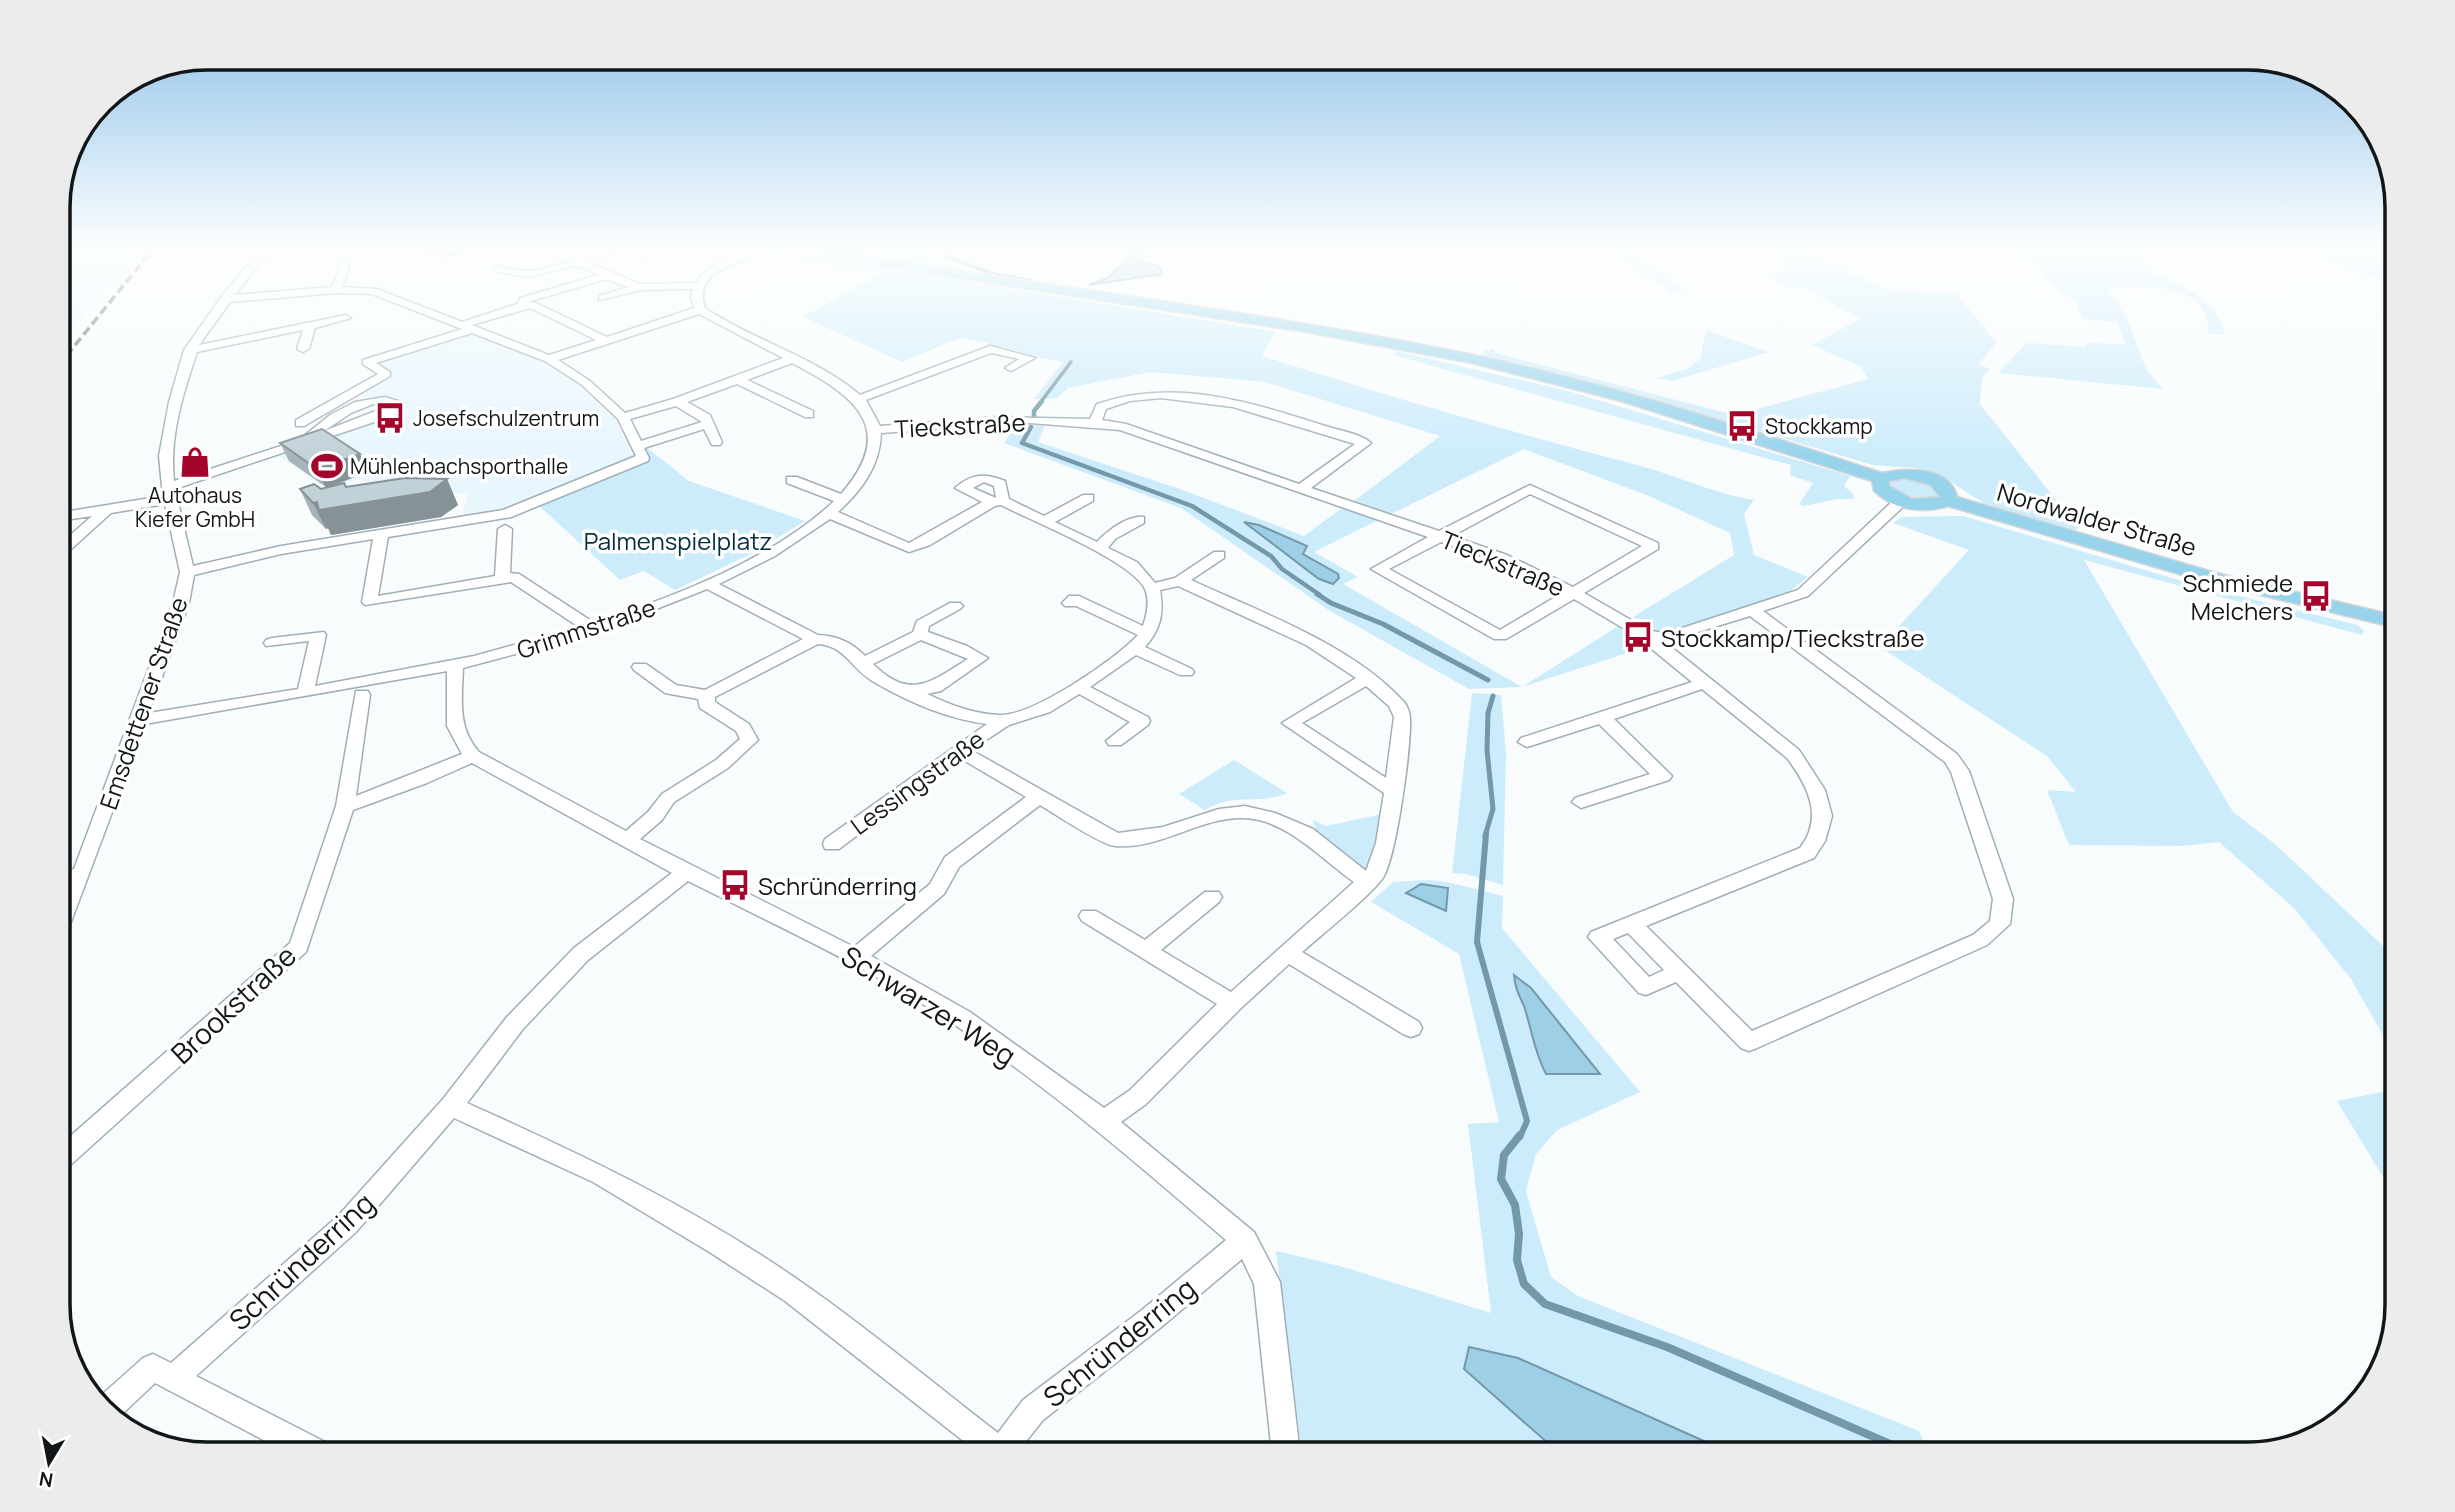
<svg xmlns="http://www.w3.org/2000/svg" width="2455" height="1512" font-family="Manrope,sans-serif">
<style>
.built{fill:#e8f6fe}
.green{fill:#cdecfb}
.water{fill:#9dcfe7;stroke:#7398a9;stroke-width:2}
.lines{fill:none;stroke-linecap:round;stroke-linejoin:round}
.stream-far4{stroke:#7398a9;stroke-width:3.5}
.stream-far3{stroke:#7398a9;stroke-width:4.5}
.stream-far2{stroke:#7398a9;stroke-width:5}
.stream-far1{stroke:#7398a9;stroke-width:6}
.stream{stroke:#7398a9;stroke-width:8}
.minor-casing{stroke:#a0afb7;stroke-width:3}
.major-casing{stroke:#d4d5d6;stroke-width:3}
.minor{fill:#fff;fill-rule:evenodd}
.major{fill:#98d3ec;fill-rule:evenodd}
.rail{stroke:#5a5f60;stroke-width:3.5;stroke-dasharray:9 4.5;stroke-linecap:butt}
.wall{fill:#a6b4ba}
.shaded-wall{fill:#879297}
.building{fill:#c1d1d8;stroke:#879297;stroke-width:2}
.labels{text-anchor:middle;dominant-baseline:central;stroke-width:7;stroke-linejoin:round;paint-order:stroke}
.far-poi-label{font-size:21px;fill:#111719;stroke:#fff;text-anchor:start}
.street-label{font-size:24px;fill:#111719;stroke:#fff}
.park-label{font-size:24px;fill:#012e3f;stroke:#fff}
.poi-label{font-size:24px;fill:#111719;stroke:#fff;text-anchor:start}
.near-street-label{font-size:28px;fill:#111719;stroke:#fff}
.rim{fill:none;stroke:#111719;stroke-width:3.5}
</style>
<rect width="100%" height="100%" fill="#f9fcfd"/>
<g class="built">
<polygon points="58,248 143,248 58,344"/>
<polygon points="471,332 544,362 579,386 615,419 633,457 502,510 461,517 469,494 368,484 361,478 327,490 276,454 385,417 411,413 400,409 404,403 387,396 369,399 356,394 390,374 372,362"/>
</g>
<g class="green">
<polygon points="856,248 932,248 932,262"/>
<polygon points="1609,248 1623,248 1684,289 1671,292"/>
<polygon points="1768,248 1793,248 1888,290 1956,294 1997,343 1978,364 1990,369 1982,378 1980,404 2078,528 2075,531 2057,528 1982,502 1937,473 1914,468 1873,465 1688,410 1483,355 1484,351 1494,349 1495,353 1734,415 1868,379 1860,366 1812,345 1860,319 1806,287 1791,289 1765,274 1793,269"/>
<path d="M2000,248H2016L2056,257L2061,248H2125L2153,267L2145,269C2174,283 2220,298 2224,334H2208C2212,280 2143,288 2108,287L2128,321L2146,369L2163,389L1998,373L2027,343L2087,347L2085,343L2125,344L2117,322L2082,319L2076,302L2044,279L2041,264Z"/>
<polygon points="2302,248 2397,248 2397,286"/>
<path d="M804,255L1276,332L1262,356C1386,396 1511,432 1637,465C1676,475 1714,494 1754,500L1744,514L1754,555L1808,577L1786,594L1669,631H1656L1633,617L1734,555L1730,533L1649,496L1524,449L1391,514L1354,501L1440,436L1265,382L1150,372L1068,388L1057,398L1034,399L1063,362L984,347L989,343L960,338L902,362L803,317L880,274L792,258Z"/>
<polygon points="1706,330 1769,352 1672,381 1657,378 1687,369 1700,359"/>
<polygon points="1396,351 1568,391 1850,476 1844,486 1853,494 1853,499 1837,499 1804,506 1799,504 1813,483 1790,475 1791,465 1450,371 1394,355"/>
<polygon points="1045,425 1038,442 1180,489 1304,536 1342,508 1378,520 1314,552 1358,577 1343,584 1522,687 1620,625 1646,647 1522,687 1469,689 1330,611 1181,508 1004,443 1015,426"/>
<polygon points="645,446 689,481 805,521 751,554 675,590 644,571 620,580 536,503 641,460 632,450"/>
<polygon points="1907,477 1929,483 1940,493 1939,497 1910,500 1889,488 1891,480"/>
<polygon points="1963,516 2202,587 2358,625 2364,631 2362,635 2084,560 2233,812 2275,844 2397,959 2397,1060 2351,979 2295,909 2219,842 2183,846 2069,845 2047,790 2076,792 2047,756 1880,647 1969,550 1893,523 1902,517"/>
<polygon points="1472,693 1501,695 1506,753 1503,885 1466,874 1452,873"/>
<path d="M1234,760L1287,793C1258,806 1236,791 1205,810L1179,794Z"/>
<polygon points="1382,814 1371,869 1365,871 1319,842 1313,820 1326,826"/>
<path d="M1429,880C1454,882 1478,890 1503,896L1502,928L1640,1092L1557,1130L1536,1154L1526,1191L1551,1277L1578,1296L1919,1431L1929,1454H1302L1276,1251L1340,1266L1491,1313L1468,1124L1499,1122L1459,954L1371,902L1393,882Z"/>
<polygon points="2397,1089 2397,1200 2337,1101"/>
</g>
<g class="water">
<polygon points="1131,248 1141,248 1141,262 1159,266 1162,274 1089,285 1108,278 1129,258"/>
<polygon points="1244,522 1259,525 1307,546 1303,554 1338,574 1339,578 1333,584 1319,579"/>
<polygon points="1421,884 1448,888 1446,911 1406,893"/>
<path d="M1514,975L1531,988L1600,1074H1546C1534,1052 1532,1030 1524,1006C1519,995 1515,988 1514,975Z"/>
<polygon points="1469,1347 1518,1358 1733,1454 1570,1454 1550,1445 1464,1369"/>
</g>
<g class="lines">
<g class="stream-far4">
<polyline points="943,252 945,256 995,274 1031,281"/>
<polyline points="1040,403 1071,362"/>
</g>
<g class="stream-far3">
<polyline points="1034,417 1034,411 1042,401"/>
<polyline points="1031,427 1022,443 1192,506 1271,556 1282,569 1320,595"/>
</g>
<g class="stream-far2">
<polyline points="1317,594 1331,603 1383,624 1488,680"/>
<polyline points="1485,836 1493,809 1487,750 1488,713 1493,696"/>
</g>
<polyline class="stream-far1" points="1486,834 1477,942 1527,1121 1520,1137"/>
<polyline class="stream" points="1520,1135 1504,1155 1501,1179 1515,1205 1519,1234 1517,1260 1524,1284 1545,1304 1667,1347 1913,1454"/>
<defs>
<path id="minor" d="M262,248H272L235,295L332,287L339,269L338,260L343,257L348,260L349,269L342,287L377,289L462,322L517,304L520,298L598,275L577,265L529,277L494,271V267L498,266C508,268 520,272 531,271C567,267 618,233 651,254L646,257L617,252L587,262L640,284L696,283C710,263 741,248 765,248C742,266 692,267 705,308C754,341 814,356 860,395L990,346L1035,358L1011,371L1005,368L1019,359L991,353L866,400L880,426L998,417L1090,419L1097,404C1174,378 1247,401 1322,425C1336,430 1360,433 1371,443L1311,488L1439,531L1530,485L1658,543V549L1584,593L1650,631L1667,633L1798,590L1896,498H1906V504L1808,596L1763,611L1957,754L1969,771L2013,899L2010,924L1987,945L1757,1048L1749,1051L1741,1048L1676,982L1646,995L1639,993L1588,937L1591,932L1800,848C1824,817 1808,786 1787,758L1702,689L1614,719L1672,776L1669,780L1587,806L1581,808L1572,802L1575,798L1650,774L1599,724L1527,747L1518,742L1521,738L1692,682L1653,650L1649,640L1640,638L1574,599L1506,639H1494L1371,569L1428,537L1120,430L1030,423L881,433C880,466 862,490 838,512L909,543L982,502L955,488C972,473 985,473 1005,481L1009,499L1044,516L1083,495H1093V501L1055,522L1097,542C1107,531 1128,515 1144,517V523L1115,539L1108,548L1137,562L1155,583L1175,578L1214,552H1224V558L1191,580C1258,611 1352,645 1402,700C1407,704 1410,713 1410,719C1411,748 1397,852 1384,876C1374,893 1320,936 1302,952L1419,1022L1422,1028L1419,1034L1411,1037L1403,1034L1289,964L1240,1009L1146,1104L1121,1122L1254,1232L1280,1282L1300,1454H1272L1254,1284L1242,1259L1160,1328L1043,1420L1016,1454H980L785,1301L711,1253L593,1182L454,1118L356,1232L196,1376L329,1444L333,1454H290L155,1383L117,1419L97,1399L143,1358L153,1354L171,1363L338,1216L443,1099L507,1017L574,948L672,873L472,763L427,783L353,810L306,952L66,1169L58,1172V1147L290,943L336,806L356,691H368L370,695L356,796L462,754L447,726V671L145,724L68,930L65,935L58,937V906L67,885L58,888V874L74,869L173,603L180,572L165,504L111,513L69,551L63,563L58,564V546L92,516L58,521V513L163,496L159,456L169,402L184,350L221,297ZM606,279L628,287L599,296V300L641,290L693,289L691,297L694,308L607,337L536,303L528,302ZM336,293L372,294L462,329L363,360V364L378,374L296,420V426H304L390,376V372L376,363L472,333L545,361L582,385L618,419L636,456L503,510L281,546L193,566L175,489L386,418L398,413L404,403L385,397L355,402L330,415L299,440L174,481C169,436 183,394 197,352L303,330L297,349L303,352L309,349L315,328L351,318L346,315L199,345L230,302ZM530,308L596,340L549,355L472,325ZM699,314L783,358L673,399L625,413L590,381L558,360ZM792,363C854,395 899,428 841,494L797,477H787V483L834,501C775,558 671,599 593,622L519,574L510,573L512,529L505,525L498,529L495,576L378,596L388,537L511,517L648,461L649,458L644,448L704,429L712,445H720L722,442L710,415L687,402L737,384L805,417H813V411L747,380ZM1161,398L1233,407L1355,444L1299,484L1126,424L1102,420L1106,409L1130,401ZM373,404L391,405L324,431L351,413ZM676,406L702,422L641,441L630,419ZM984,482L994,486L996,498L973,488ZM1530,494L1642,546L1573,587L1507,555L1452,536ZM1001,505C1032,521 1132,561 1145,589C1150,601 1147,614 1143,626L1079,596H1069L1062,603L1065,606H1076L1138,635C1116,659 1032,717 999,715C973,714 951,705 927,694L941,691L988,658L967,646L928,632L929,626L960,609L963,606L960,603H950L917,621L913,632L865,656C851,642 838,636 818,635L719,584L775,556L830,519L909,552L930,545L995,506ZM373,539L362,602L365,605L511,582L579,627L474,656L315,686L326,635L324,632L272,638L266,640L264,643L266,646L309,641L298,689L149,713L189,603L194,575L281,554ZM1441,542L1497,561L1562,593L1500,630L1389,569ZM1178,586L1306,645L1356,678L1282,723L1384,793L1376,843L1366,871L1313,829L1275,813L1245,806L1219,809L1163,827L1118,833L971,750L1009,725L1050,712L1079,694L1130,722L1106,741L1109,745H1121L1148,725L1150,721L1148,717L1090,687L1136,655L1180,675H1192L1194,672L1192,669L1145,647C1161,629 1164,613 1160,590ZM707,589L803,639L705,690L676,685L646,664H634L632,667L634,670L665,693L698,699L700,708L736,731L740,739L716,760L662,794L648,812L626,831L479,752C457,728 462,698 463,668L598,632ZM1750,616L1945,762L1951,772L1993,899L1990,921L1973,935L1752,1031L1646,926L1814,858L1825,841L1832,816L1825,790L1799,750L1665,642ZM921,640L968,659C931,682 910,701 873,664ZM818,644C846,646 852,670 874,682C908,702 948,719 987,724L825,839L823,844L825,849H839L960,758L1026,797L945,857L930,884L854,947L640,839L662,820L674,802L728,768L758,740L749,724L715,702V697ZM1366,686L1389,706L1394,717L1386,778L1302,723ZM1040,805C1055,814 1101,845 1115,846C1160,850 1201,816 1245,818C1287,820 1321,859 1354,882L1231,992L1161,950L1219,902L1222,897L1219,892H1205L1145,940L1096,911H1082L1079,916L1082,921L1217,1004L1130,1090L1104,1108L970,1012L871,956L944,894L959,867ZM688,881C777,926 871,968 955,1025C1051,1089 1139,1165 1226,1240L1142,1310L1023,1400L998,1433C933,1383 870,1330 804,1284C699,1210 583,1155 467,1103L523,1029L588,960ZM1628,933L1664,970L1649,977L1613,939Z"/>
<g id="major">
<path d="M757,248H784C778,254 763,254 757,248Z"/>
<path d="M799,248H825C1040,287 1256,310 1469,354C1609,383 1746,428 1882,473C1906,468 1950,466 1957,497L2216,573L2397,616V628L2203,581L1948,506C1922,514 1894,510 1874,491L1872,481L1621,401L1472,363L1306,332L888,267ZM1905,478L1931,485L1940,497L1912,499L1889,486V481Z"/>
</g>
</defs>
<use href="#minor" class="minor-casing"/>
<use href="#major" class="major-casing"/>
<use href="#minor" class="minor"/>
<use href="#major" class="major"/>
<polyline class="rail" points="58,366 154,248"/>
</g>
<g class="wall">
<polygon points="418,248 473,248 447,258 420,253"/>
<polygon points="280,443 368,472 328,487 346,487 447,479 458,505 441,517 331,535 328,528 326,529 312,515 300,489 321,489 326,487 289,461"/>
</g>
<g class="shaded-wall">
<polygon points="443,248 473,248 447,258"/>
<polygon points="360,454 368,472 326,488 317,469"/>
<polygon points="447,479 458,505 441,517 331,535 328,528 326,529 313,503 317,502 354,504"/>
</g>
<g class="building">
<polygon points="322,429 360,454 317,469 280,443"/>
<polygon points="405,478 447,479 430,492 319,510 317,502 313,503 300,489 314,484 321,489 344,483 346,487"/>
</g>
<linearGradient id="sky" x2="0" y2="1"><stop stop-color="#8abfe8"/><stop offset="0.54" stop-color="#fcfefe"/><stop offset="1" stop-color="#fcfefe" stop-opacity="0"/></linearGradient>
<rect width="2455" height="460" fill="url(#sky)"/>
<defs>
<symbol id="bus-bare" viewBox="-9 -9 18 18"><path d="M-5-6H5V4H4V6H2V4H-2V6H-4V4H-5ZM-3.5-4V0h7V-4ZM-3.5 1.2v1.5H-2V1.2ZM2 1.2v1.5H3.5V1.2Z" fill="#a3052b" stroke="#fff" stroke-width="2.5" paint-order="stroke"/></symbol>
<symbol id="shop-bare" viewBox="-9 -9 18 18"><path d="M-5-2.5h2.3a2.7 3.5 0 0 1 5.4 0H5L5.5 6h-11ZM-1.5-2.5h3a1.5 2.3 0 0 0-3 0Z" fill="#a3052b" stroke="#fff" stroke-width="2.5" paint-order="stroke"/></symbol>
<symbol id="stadium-bare" viewBox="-9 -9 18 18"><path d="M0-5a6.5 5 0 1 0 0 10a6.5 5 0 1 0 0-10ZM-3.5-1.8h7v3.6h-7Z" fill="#a3052b" stroke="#fff" stroke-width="2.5" paint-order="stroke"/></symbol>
</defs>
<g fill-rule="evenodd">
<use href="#bus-bare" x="368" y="396" width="44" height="44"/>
<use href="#bus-bare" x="1720" y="404" width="44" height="44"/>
<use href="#shop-bare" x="173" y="440" width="44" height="44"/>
<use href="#stadium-bare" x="305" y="444" width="44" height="44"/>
<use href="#bus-bare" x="2294" y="574" width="44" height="44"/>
<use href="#bus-bare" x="1616" y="615" width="44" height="44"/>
<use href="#bus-bare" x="713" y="863" width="44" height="44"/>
</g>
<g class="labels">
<g class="far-poi-label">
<text x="413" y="418">Josefschulzentrum</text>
<text x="1765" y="426">Stockkamp</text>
<text x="350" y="466">Mühlenbachsporthalle</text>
<text x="195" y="495" text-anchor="middle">Autohaus<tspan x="195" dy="24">Kiefer GmbH</tspan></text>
</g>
<g class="street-label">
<text transform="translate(960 425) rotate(-3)">Tieckstraße</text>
<text transform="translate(2097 519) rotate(16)">Nordwalder Straße</text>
<text transform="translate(1503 563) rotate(23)">Tieckstraße</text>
<text transform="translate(586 628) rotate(-18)">Grimmstraße</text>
<text transform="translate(143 703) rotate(-71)">Emsdettener Straße</text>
<text transform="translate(917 782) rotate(-36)">Lessingstraße</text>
</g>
<g class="park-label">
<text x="678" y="540">Palmenspielplatz</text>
</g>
<g class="poi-label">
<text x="2293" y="582" text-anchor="end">Schmiede<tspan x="2293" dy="28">Melchers</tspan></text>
<text x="1661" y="637">Stockkamp/Tieckstraße</text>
<text x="758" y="885">Schründerring</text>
</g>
<g class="near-street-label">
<text transform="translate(233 1004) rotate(-43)">Brookstraße</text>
<text transform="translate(929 1005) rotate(32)">Schwarzer Weg</text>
<text transform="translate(301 1261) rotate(-43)">Schründerring</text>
<text transform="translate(1119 1342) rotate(-39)">Schründerring</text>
</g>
</g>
<path d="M0 0H2455V1512H0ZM207 70H2248A137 137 0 0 1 2385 207V1305A137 137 0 0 1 2248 1442H207A137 137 0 0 1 70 1305V207A137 137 0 0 1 207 70Z" fill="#ececed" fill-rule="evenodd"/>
<path class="rim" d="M207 70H2248A137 137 0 0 1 2385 207V1305A137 137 0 0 1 2248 1442H207A137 137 0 0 1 70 1305V207A137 137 0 0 1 207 70Z"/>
<g transform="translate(49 1463) rotate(190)" stroke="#ffffff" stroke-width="5" paint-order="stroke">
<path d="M0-5L12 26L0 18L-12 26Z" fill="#111719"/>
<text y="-10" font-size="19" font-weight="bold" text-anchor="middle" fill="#111719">N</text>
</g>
</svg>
